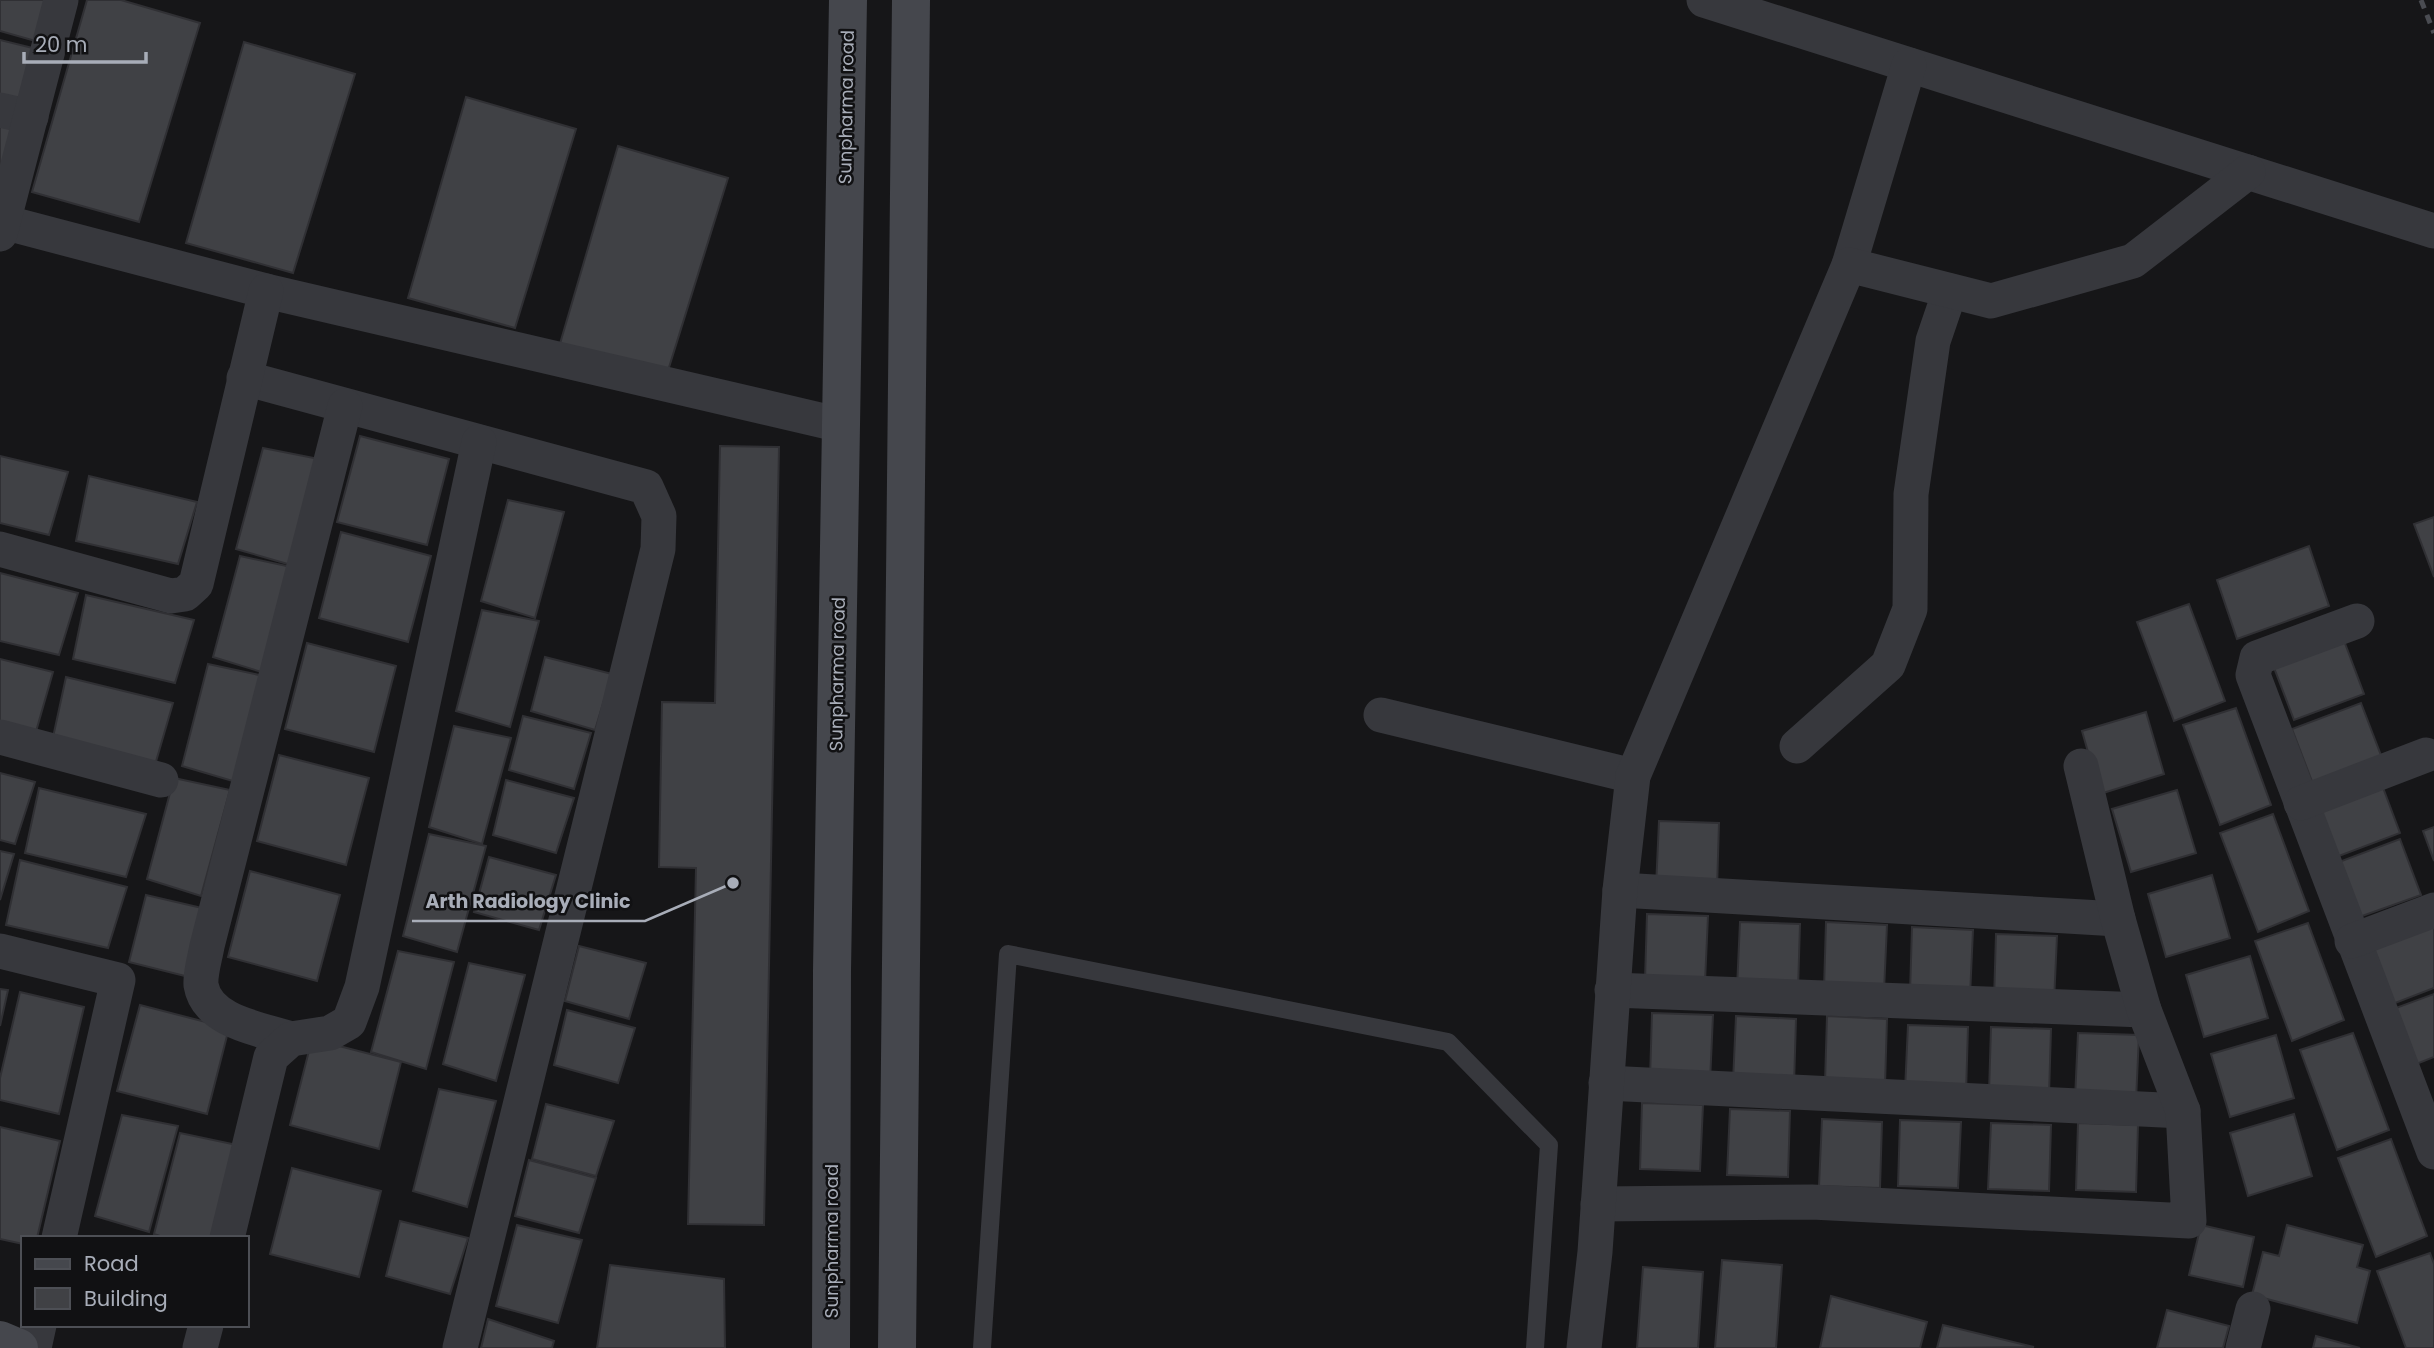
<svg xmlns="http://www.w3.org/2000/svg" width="2434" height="1348" font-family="Poppins,sans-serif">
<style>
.building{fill:#404145;stroke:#303034;stroke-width:2}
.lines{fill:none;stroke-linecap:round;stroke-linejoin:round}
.lane{stroke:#37383d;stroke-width:18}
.street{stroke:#37383d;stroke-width:35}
.secondary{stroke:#45474d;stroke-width:38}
.rail{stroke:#4a4c52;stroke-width:5;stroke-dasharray:9 7;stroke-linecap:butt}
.labels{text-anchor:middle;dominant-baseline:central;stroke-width:5;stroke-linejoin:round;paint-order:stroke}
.street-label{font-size:18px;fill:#a8adb8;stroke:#111113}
.leader{fill:none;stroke:#a8adb8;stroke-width:2.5}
.callout-dot{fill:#a8adb8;stroke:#111113;stroke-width:2.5}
.callout-label{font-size:19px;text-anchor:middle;font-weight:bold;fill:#a8adb8;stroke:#111113;stroke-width:5;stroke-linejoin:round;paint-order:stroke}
</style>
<rect width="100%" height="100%" fill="#161618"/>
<g class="building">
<polygon points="0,0 60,0 46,44 0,31"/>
<polygon points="87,0 121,0 200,23 139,222 32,192"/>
<polygon points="0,40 45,51 28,107 0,99"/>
<polygon points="244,42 355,74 293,273 186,243"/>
<polygon points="466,97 576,129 515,328 408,298"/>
<polygon points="0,122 19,127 0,183"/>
<polygon points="618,146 728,178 666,377 559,347"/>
<polygon points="360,436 449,459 427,545 337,522"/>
<polygon points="720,446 779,447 764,1225 688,1224 696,868 659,867 662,702 715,703"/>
<polygon points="263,448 319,459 291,565 236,549"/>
<polygon points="0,456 68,472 49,535 0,523"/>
<polygon points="89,476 197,502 178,564 76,541"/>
<polygon points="508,500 564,512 535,618 481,601"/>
<polygon points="2434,517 2434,577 2414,524"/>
<polygon points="341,532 431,556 408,642 319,618"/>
<polygon points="2309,546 2329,606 2237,639 2217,580"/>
<polygon points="240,556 296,568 268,674 213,657"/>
<polygon points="0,573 78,593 59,655 0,641"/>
<polygon points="86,595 194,620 175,683 73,659"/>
<polygon points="2189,604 2225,701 2174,721 2137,622"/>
<polygon points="482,610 539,621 510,727 456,711"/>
<polygon points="2343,638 2364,694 2294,720 2273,665"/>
<polygon points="307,643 396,666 374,752 285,729"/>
<polygon points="545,657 612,674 595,730 531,711"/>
<polygon points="0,659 53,672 35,735 0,727"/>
<polygon points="208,664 264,676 236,782 182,766"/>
<polygon points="66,677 173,703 155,765 52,742"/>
<polygon points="2361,703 2382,758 2313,784 2292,729"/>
<polygon points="2236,708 2271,805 2220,825 2183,725"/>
<polygon points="2146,712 2164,774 2100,794 2082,731"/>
<polygon points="523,716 591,733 574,789 509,770"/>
<polygon points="454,726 511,738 482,844 429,827"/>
<polygon points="279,755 369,778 346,865 257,841"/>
<polygon points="0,773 35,782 15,844 0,840"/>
<polygon points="2379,777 2400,833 2331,859 2310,804"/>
<polygon points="174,778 230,790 201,896 147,879"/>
<polygon points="506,780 574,798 556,853 493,835"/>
<polygon points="39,788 146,814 126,877 25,853"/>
<polygon points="2177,790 2196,853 2131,872 2112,809"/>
<polygon points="2273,814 2309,911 2258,932 2220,833"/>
<polygon points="1659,821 1719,823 1717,889 1656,887"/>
<polygon points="2434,827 2434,861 2423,831"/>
<polygon points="429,834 486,846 457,952 403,936"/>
<polygon points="2400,839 2421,895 2351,920 2331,865"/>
<polygon points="0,851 14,854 0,900"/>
<polygon points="489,857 556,875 539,930 474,912"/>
<polygon points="20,860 127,887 108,948 6,925"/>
<polygon points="250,871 340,895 317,981 228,957"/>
<polygon points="2212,875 2230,938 2166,957 2148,894"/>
<polygon points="146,895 202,908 185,976 129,962"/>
<polygon points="1647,914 1708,916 1705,982 1645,980"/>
<polygon points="1740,922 1800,924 1798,990 1737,988"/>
<polygon points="1826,922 1887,925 1884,991 1824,989"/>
<polygon points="2308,923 2344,1020 2292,1041 2255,941"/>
<polygon points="2434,925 2434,988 2390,1005 2369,950"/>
<polygon points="1912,927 1973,930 1970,996 1910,993"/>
<polygon points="1996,934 2057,936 2054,1002 1994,1000"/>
<polygon points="579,946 646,963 629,1019 565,1001"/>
<polygon points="398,951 454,962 426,1069 371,1052"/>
<polygon points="2250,956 2268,1018 2204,1037 2186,975"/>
<polygon points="469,963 525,975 496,1081 443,1064"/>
<polygon points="0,989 8,990 0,1026"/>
<polygon points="20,992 84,1007 59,1114 0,1100 0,1078"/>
<polygon points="2434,994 2434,1057 2414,1065 2393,1009"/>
<polygon points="140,1005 229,1028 207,1114 117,1091"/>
<polygon points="567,1010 635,1028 618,1083 554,1065"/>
<polygon points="1652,1013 1713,1015 1710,1082 1650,1079"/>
<polygon points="1736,1016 1796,1019 1794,1085 1733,1082"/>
<polygon points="1827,1016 1887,1019 1885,1085 1825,1083"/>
<polygon points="1908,1025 1968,1027 1966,1093 1905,1090"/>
<polygon points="1991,1027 2051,1029 2049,1095 1989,1093"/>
<polygon points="2078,1033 2139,1035 2136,1101 2075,1099"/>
<polygon points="2353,1033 2389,1130 2337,1150 2300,1050"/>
<polygon points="2276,1035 2294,1098 2230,1117 2211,1054"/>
<polygon points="312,1039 401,1062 379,1149 290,1125"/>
<polygon points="439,1089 496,1101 467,1207 413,1191"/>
<polygon points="1642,1103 1703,1105 1700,1171 1640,1169"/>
<polygon points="546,1104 614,1121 596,1176 532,1159"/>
<polygon points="1730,1109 1790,1111 1788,1177 1727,1175"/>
<polygon points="2294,1114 2312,1176 2248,1196 2230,1133"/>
<polygon points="122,1115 178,1126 149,1232 95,1216"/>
<polygon points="1822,1119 1882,1122 1880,1188 1819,1186"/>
<polygon points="1900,1120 1961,1122 1958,1188 1898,1186"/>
<polygon points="1991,1123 2051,1125 2049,1191 1988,1189"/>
<polygon points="2078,1123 2138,1125 2136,1192 2076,1190"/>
<polygon points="0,1127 60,1141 37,1238 23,1238 23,1244 0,1239"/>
<polygon points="180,1133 237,1145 212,1238 166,1238 154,1234"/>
<polygon points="2391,1139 2427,1236 2376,1257 2338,1158"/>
<polygon points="529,1160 596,1178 579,1233 515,1216"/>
<polygon points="292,1168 381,1191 359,1277 270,1254"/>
<polygon points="400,1221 468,1238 450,1294 386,1276"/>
<polygon points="517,1225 582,1240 558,1323 496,1306"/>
<polygon points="2201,1225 2254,1237 2243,1287 2189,1275"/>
<polygon points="2287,1225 2363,1245 2357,1267 2370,1271 2357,1323 2252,1295 2263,1252 2279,1256"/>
<polygon points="2430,1253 2434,1264 2434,1348 2406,1348 2377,1271"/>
<polygon points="1722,1260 1782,1265 1776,1348 1715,1348"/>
<polygon points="610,1265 724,1279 725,1348 597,1348"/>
<polygon points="1643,1267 1703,1272 1698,1348 1637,1348"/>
<polygon points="1831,1296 1927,1322 1920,1348 1820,1348"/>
<polygon points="2167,1310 2229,1326 2223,1348 2157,1348"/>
<polygon points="488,1319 554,1341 552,1348 481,1348"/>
<polygon points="1943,1325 2034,1347 1937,1348"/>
<polygon points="2316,1336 2360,1348 2313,1348"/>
</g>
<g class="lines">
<polyline class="lane" points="982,1348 1008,954 1448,1042 1549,1145 1535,1348"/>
<g class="street">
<polyline points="1704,0 2434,231"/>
<polyline points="0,110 31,117"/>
<polyline points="3,222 266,291 841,425"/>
<polyline points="0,234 61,0"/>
<polyline points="1849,265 1909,65"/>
<polyline points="244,378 646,487 659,516 658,549 460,1348"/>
<polyline points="0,549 171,596 185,594 196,584 266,291"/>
<polyline points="2357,621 2257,658 2253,675 2434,1152"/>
<polyline points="1381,715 1633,776"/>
<polyline points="0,737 161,780"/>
<polyline points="1797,746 1888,665 1910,609 1911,494 1933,341 1950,291"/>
<polyline points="2301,803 2426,755"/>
<polyline points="1620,890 2118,919"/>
<polyline points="2352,941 2434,910"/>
<polyline points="0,951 118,980 59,1238"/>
<polyline points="1612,990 2144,1010"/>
<path d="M291,1039C261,1029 207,1022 201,985C200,973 205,958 207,946L345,406"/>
<polyline points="1606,1083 2183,1111"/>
<polyline points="1598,1204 1812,1202 2189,1221 2183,1111 2144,1010 2118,919 2081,766"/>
<polyline points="227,1238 271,1057 291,1039 330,1033 349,1022 362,987 479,442"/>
<polyline points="34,1348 39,1325"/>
<polyline points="200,1348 206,1325"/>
<polyline points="1584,1348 1595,1252 1620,890 1633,776 1849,265 1991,301 2133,261 2248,172"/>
<polyline points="2243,1348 2253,1309"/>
</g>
<g class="secondary">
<polyline points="0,1340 19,1348"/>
<polyline points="831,1348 832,971 848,0"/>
<polyline points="897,1348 911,0"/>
</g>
<polyline class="rail" points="2421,0 2434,33"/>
</g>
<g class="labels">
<g class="street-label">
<text transform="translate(846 107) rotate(-89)">Sunpharma road</text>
<text transform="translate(837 674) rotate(-89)">Sunpharma road</text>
<text transform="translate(831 1241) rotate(-90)">Sunpharma road</text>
</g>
</g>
<path class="leader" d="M733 883L645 921H412"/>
<circle class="callout-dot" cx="733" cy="883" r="7"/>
<g class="callout-label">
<text x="528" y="908">Arth Radiology Clinic</text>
</g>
<rect x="21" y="1236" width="228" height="91" fill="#111113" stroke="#4d4f55" stroke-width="2"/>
<rect x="35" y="1259" width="35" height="10" fill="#45474d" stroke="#4d4f55" stroke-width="2"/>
<text x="84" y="1271" font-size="21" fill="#a8adb8">Road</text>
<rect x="35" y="1288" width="35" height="21" fill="#404145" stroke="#4d4f55" stroke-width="2"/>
<text x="84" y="1306" font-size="21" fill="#a8adb8">Building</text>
<path d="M24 52v10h122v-10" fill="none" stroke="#a8adb8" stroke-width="3.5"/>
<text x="35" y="52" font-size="21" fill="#a8adb8" stroke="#111113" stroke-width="5" paint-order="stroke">20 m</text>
</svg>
